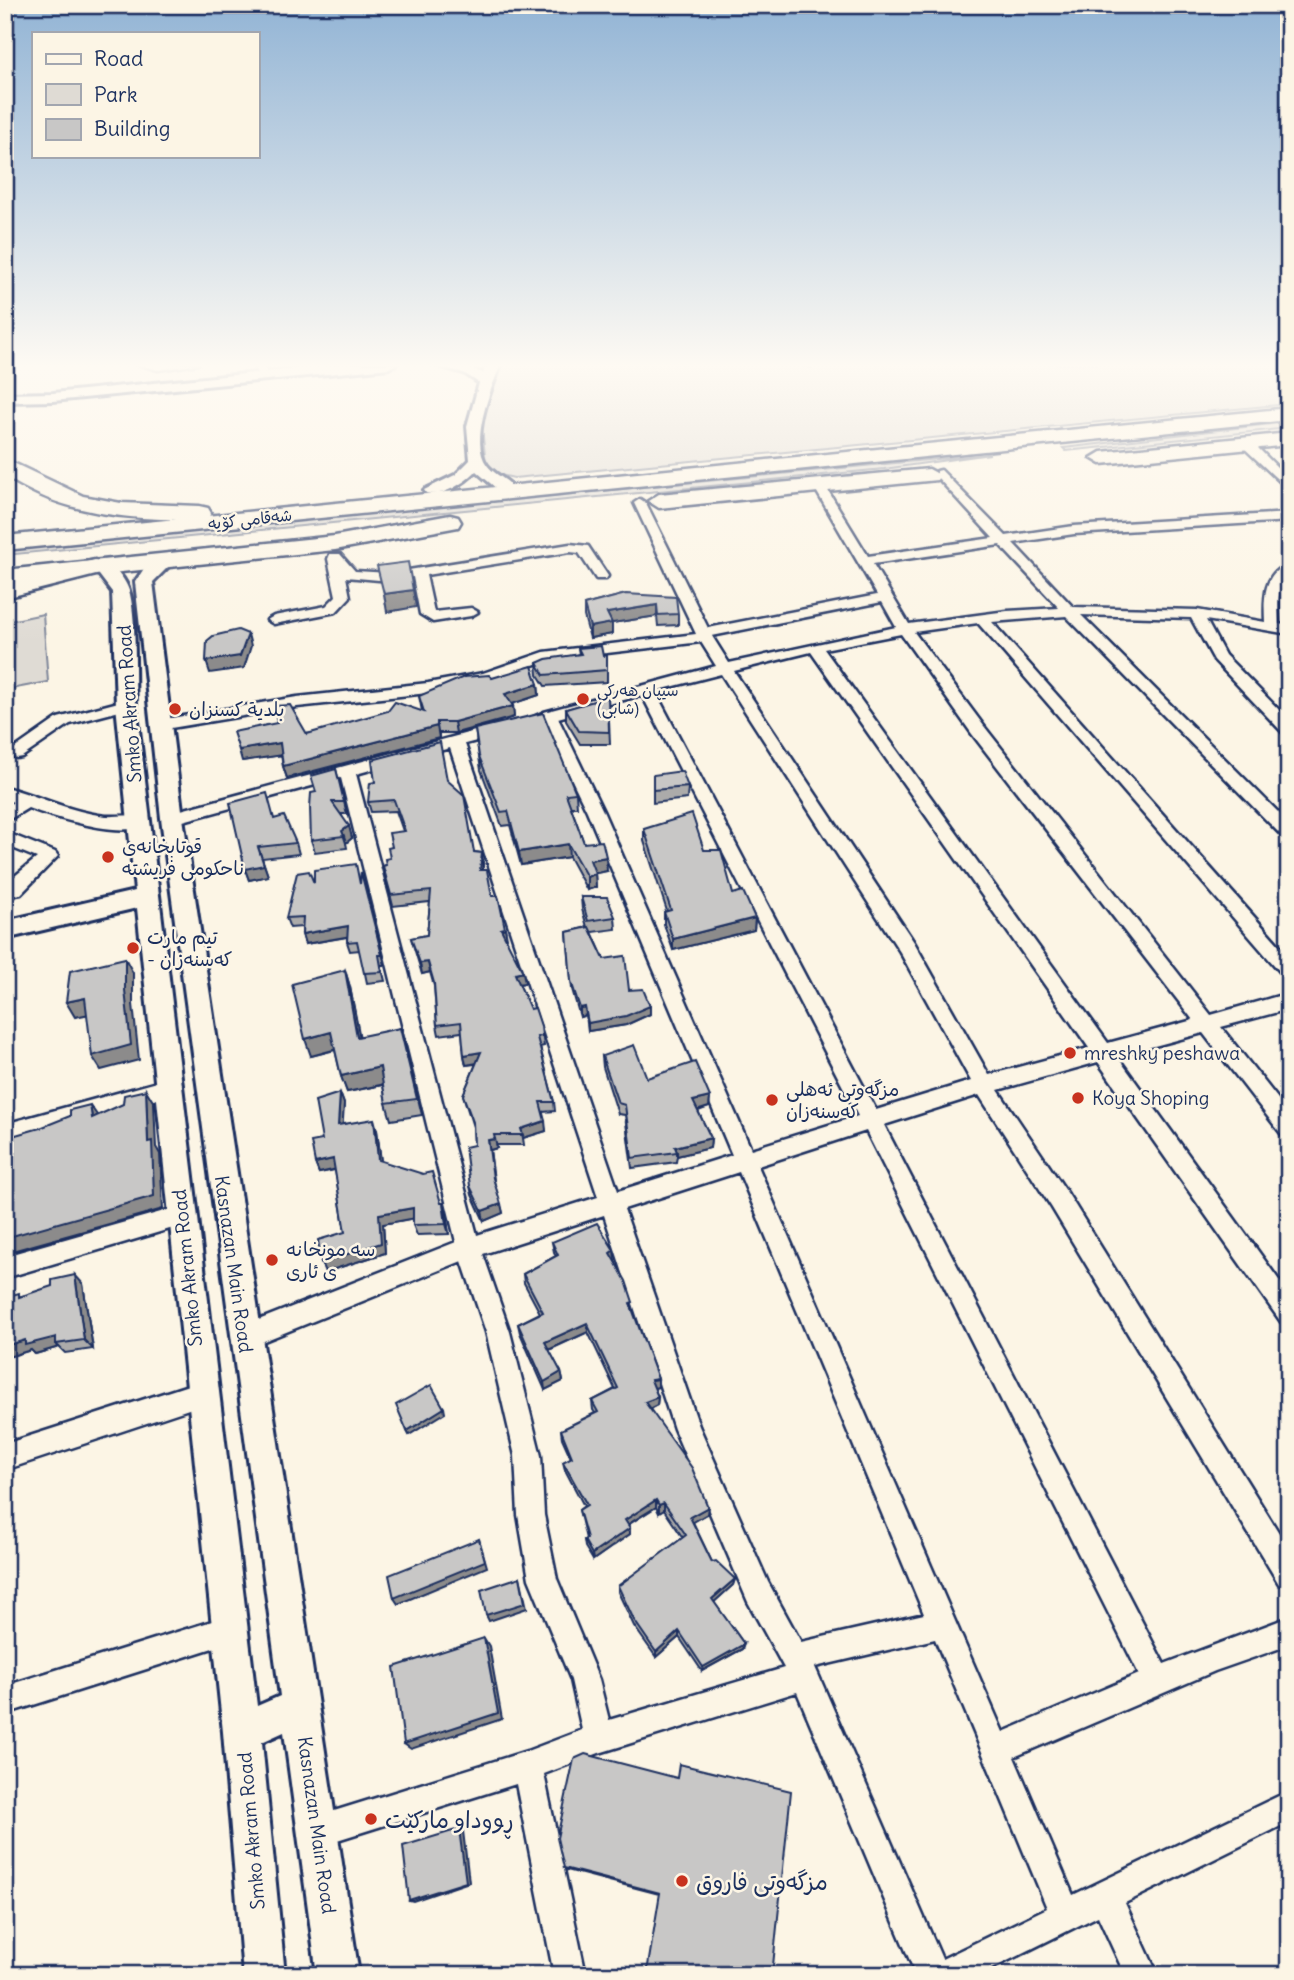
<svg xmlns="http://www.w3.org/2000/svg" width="1294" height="1980" font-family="Delius,'Playpen Sans Arabic',sans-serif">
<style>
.green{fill:#dfdbd4;stroke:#7d8599;stroke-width:2}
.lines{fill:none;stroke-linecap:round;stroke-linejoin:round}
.minor-casing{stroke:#1b2f5e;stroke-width:5}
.tertiary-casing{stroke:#1b2f5e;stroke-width:6}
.trunk-casing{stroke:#1b2f5e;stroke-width:5}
.motorway-casing{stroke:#1b2f5e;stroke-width:5}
.minor{fill:#fcf5e5;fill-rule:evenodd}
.tertiary{fill:#fcf5e5;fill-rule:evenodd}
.trunk{fill:#fcf5e5;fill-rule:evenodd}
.motorway{fill:#fcf5e5;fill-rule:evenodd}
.wall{fill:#acabaa;stroke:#1b2f5e;stroke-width:2}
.shaded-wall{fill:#8c8b8b;stroke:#1b2f5e;stroke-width:2}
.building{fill:#c8c7c6;stroke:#1b2f5e;stroke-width:2}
.poi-dot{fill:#c8321e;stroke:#fcf5e5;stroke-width:2.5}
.labels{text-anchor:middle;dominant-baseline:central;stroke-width:5;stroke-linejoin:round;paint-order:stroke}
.far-street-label{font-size:16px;fill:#1b2f5e;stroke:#fcf5e5}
.far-poi-label{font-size:16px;fill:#1b2f5e;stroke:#fcf5e5;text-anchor:start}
.street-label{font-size:19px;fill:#1b2f5e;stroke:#fcf5e5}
.poi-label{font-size:19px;fill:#1b2f5e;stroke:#fcf5e5;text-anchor:start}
.near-poi-label{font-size:23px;fill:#1b2f5e;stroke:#fcf5e5;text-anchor:start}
</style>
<rect width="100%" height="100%" fill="#fcf5e5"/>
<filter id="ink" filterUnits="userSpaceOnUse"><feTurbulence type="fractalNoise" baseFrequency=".0143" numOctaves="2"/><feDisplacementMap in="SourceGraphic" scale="14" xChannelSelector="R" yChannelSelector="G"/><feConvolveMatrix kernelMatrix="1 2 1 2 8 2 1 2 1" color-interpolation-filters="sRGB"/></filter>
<g filter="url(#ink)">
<g class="green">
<polygon points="504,364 1289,364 1289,404 514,478 487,472 481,419"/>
<polygon points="1289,422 1289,428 1066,451 1063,448"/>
<polygon points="990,454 884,469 5,555 5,548"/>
<polygon points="43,614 48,682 5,690 5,622"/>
</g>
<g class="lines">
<defs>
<g id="minor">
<polygon points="137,364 198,364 158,370"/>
<polygon points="254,364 265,364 268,378 260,378"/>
<polygon points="1242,440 1250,440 1289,479 1289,490 1242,446"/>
<path d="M941,470L1006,536L1074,526L1289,513V521L1074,534L1013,543L1073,607L1197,610L1265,622C1264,599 1263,572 1289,564C1289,575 1282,579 1280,590C1277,601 1279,613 1279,624L1289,626V634L1206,620L1225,655L1289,720V734L1283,733L1214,660L1191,618L1081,615L1289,823V839L1283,837L1066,616L992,622L1289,956V976L1282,974L978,623L914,632L984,726L1211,1015L1289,993V1009L1221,1027L1289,1113V1138L1282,1135L1203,1033L1117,1056L1289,1294V1325L1281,1322L1098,1062L998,1090L1068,1194L1289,1549V1587L1279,1584L1052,1208L979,1095L884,1125L1164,1664L1289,1617V1645L1215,1671L1014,1757L1073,1895L1289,1791V1822L1125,1903L1158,1975H1125L1098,1916L979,1975H916L797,1692L599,1753L544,1774L586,1975H554L516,1784L318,1846L307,1842L303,1831L307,1820L318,1816L527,1751L582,1730L571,1680L529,1579L518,1515L515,1456L486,1332L462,1261L244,1349L236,1345L232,1337L236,1329L456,1242L341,778L172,824L164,818L166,814L501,724L507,725V733L465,744L618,1191L732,1155L587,811L544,722L537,724L529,719L544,712L716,666L701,642L547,660L491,680L428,693L297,707L159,730L151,725L159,720L297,697L428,683L483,673L544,652L696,634L634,503L640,499L646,503L708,628L877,595L814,487L824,484L868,556L993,538L937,477V471ZM1000,545L1059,608L1007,611L909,624L873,564ZM882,602L896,627L729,663L712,636ZM901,634L972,734L1193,1020L1108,1043L824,649ZM811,652L1089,1048L989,1075L914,942L734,671ZM721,674L900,952L971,1081L876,1110L655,691ZM642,695L858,1116L751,1149L603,811L558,718ZM450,748L598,1197L477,1235L356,774ZM866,1131L1139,1674L1003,1732L758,1166ZM739,1172L924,1614L801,1642L768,1582L699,1426L624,1209ZM604,1215L674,1429L748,1602L784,1668L609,1720L599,1680L557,1579L544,1515L541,1456L510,1332L483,1254ZM935,1639L1047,1908L942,1959L815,1667Z"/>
<polygon points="570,544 588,546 608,576 606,579 596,579 579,553 570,552 426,575 434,612 471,608 478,612 471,616 433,622 420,614 413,577 390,581 346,577 350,597 336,612 274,624 267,620 274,616 326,606 336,596 328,559 330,554 340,554 355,571 390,573"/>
<polygon points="126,700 131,702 131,708 70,724 22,757 16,758 8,753 58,718"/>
<path d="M5,787C40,796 70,812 106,816C118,817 140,812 147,822C132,842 49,816 28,808L5,822V808L13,802L5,799Z"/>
<polygon points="5,832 55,852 58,856 21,894 5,897 5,884 37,858 5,845"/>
<polygon points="168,1079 175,1082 178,1088 175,1094 5,1142 5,1124"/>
<polygon points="182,1206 190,1209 193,1216 190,1223 5,1278 5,1256"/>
<polygon points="201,1381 210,1384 213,1393 210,1402 5,1470 5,1444"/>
<polygon points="228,1616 238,1620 242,1630 238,1640 5,1714 5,1686"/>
</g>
<g id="tertiary">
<polygon points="344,364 396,364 389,368 53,401 5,402 5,394 53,393"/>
<path d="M432,364H461L483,373L487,364H501C491,388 469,441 487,465C492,472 502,477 509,483V489H497L476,471C465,483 443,497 426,493L424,490L455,475L470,460L467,426L479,383L464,373Z"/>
<path d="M165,556L174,561L153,582L183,818L359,1975H317L284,1732L262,1742L285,1975H243L223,1732L137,908L5,939V921L135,891L116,705L112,592L93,567L102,562C115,565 127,581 130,594C137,627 134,671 136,705L257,1706L280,1696L161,818L135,582L145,567Z"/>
</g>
<g id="trunk">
<polygon points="1289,408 1289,420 5,550 5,536"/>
<polygon points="1289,433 1289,445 1101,464 1091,458 1101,452"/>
<polygon points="929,469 940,475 937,480 659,508 648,501 659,494"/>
<polygon points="450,515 458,517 461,522 458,527 335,550 5,584 5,570 335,536"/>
</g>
<g id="motorway">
<path d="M5,459L83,496L121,503L199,506L208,508L211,513L208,518L199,520C129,519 65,516 5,476Z"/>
<polygon points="95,560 104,563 108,568 104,573 5,598 5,582"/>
</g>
</defs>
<use href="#minor" class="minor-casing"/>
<use href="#tertiary" class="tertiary-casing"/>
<use href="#trunk" class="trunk-casing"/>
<use href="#motorway" class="motorway-casing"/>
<use href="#minor" class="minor"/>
<use href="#tertiary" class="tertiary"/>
<use href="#trunk" class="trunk"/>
<use href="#motorway" class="motorway"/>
</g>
<g class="wall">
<polygon points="793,364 813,364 811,368"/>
<polygon points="626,594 678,614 678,625 658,626 657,616 612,623 612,634 590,638 584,616 584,605"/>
<polygon points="578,648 603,656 607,655 607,682 545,686 538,675 537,663 579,654"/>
<polygon points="492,678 538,684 539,695 511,704 513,706 514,717 456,733 439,733 439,738 287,778 283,766 281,755 242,761 307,734 422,711 419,696"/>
<polygon points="608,697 610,744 580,744 566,721 566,709"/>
<polygon points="475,729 576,793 577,807 571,807 584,843 607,871 595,873 596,887 587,890 569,857 521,865 510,825 502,826 481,770"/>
<polygon points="336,769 347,814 341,814 352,838 346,843 347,848 315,852 311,840 316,792"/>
<polygon points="653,775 688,787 687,799 653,803"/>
<polygon points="447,780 474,852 482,853 483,864 483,870 492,896 505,928 506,939 525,983 519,984 530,1009 541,1026 544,1046 540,1047 554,1102 555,1111 542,1112 546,1131 523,1138 524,1145 496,1145 497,1148 490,1150 494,1182 503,1213 484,1221 472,1195 470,1186 474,1145 473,1127 463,1095 476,1064 466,1065 464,1055 462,1032 439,1035 437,1025 434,986 430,972 422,974 411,938 427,935 430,902 393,906 383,866 386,865 390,858 392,847 403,831 396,811 371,812 368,802"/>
<polygon points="275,819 296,843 299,854 262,858 268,876 249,880 245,869"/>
<polygon points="644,829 733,894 755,918 754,930 673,950 664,924 664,912 667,911 644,841"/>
<polygon points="361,872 385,965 381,965 385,981 367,983 360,950 350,951 347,942 347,937 305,944 302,934 302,927 290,928 286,918 314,883 360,883"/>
<polygon points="581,897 615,917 616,929 592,932 604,959 629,990 650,1006 650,1014 626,1025 588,1031 586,1015 580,1017 572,989 567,932 587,927 582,909"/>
<polygon points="345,970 350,987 359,1036 405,1045 422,1115 391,1120 386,1103 383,1085 347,1092 341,1076 335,1050 311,1056"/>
<polygon points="602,1056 647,1078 710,1097 709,1107 698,1111 711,1138 710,1148 677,1156 676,1162 632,1168 625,1115 618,1114 603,1067"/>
<polygon points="340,1093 344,1104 342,1124 377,1130 381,1161 441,1203 443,1203 446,1213 449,1234 417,1235 413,1225 413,1218 383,1224 385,1253 325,1272 345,1232 335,1170 319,1173 315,1163"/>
<polygon points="552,1242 615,1260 658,1379 658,1387 654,1388 658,1397 657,1405 650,1409 707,1514 693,1522 712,1562 735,1579 733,1585 714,1602 744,1644 742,1649 702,1671 679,1637 656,1657 634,1626 618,1592 618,1586 683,1538 664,1510 659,1513 656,1507 628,1525 630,1528 630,1534 593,1560 585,1547 584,1540 586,1539 579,1510 584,1506 565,1470 563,1462 571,1458 562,1438 561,1430 595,1413 593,1410 592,1401 615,1389 588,1332 549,1350 561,1372 563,1381 545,1390 520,1333 518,1324 540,1313 524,1283 523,1274 556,1256 554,1252"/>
<polygon points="83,1284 93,1349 65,1353 59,1347 35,1354 31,1350 5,1358 5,1297 22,1296"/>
<polygon points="677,1778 659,1894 567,1870 564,1868"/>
</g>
<g class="shaded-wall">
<polygon points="413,590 416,607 387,612 384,594"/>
<polygon points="657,605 657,616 612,623 612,634 590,638 590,627 607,613"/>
<polygon points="248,634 251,646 244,668 210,673 206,661"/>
<polygon points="538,684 539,695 506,706 505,694"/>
<polygon points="513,706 514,717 456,733 454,722"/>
<polygon points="437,726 439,738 287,778 283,766"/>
<polygon points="280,743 283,755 242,761 239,750"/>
<polygon points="349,826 352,838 346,843 342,831"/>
<polygon points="568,844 569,857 521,865 519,852"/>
<polygon points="258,847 268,876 249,880 245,869"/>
<polygon points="482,853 483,864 482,881 480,870"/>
<polygon points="606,857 607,871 591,874 590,860"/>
<polygon points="595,873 596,887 587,890 587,877"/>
<polygon points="755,918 754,930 673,950 673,939"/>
<polygon points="348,926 351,936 305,944 302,934"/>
<polygon points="505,928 507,938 503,939 501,929"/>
<polygon points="125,958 133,973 133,1004 139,1060 101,1070 92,1056 125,990"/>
<polygon points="428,962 430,972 422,974 420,963"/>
<polygon points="345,970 350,987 363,1054 357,1037"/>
<polygon points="523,972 525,983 516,984 515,974"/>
<polygon points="85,998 94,1013 75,1017 66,1002"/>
<polygon points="650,1006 650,1014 626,1025 588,1031 588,1023"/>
<polygon points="585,1007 586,1015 580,1017 580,1008"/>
<polygon points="331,1032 337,1049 311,1056 305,1039"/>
<polygon points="481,1052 483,1062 466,1065 464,1055"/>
<polygon points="380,1067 385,1084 347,1092 341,1076"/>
<polygon points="146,1090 154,1103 156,1147 160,1154 163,1209 5,1253 5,1238 148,1142"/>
<polygon points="340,1093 344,1104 342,1135 338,1125"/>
<polygon points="710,1097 709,1107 693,1112 693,1101"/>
<polygon points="90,1105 99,1118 92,1118"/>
<polygon points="374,1119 377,1130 382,1170 378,1160"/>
<polygon points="545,1121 546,1131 523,1138 521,1129"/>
<polygon points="711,1138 710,1148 677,1156 677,1152 675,1147"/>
<polygon points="495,1139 497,1148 490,1150 495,1188 488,1140"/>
<polygon points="333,1159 337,1169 319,1173 315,1163"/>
<polygon points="443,1203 446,1213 449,1234 446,1224"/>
<polygon points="501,1204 503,1213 484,1221 482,1211"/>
<polygon points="413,1208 416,1218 383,1224 385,1253 325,1272 321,1263 379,1214"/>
<polygon points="614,1250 615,1260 610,1263 610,1253"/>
<polygon points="75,1275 83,1284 93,1349 84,1340"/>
<polygon points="587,1323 588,1332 546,1351 545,1342"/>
<polygon points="56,1337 56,1344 59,1347 35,1354 31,1350 5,1358 5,1346 25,1340"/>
<polygon points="561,1372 563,1381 545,1390 544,1382"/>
<polygon points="658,1379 658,1387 651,1389 651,1380"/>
<polygon points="658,1397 657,1405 645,1411 645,1402"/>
<polygon points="444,1408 445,1413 409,1435 407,1431"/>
<polygon points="656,1500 656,1507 625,1526 625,1520"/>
<polygon points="664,1503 664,1510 659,1513 659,1505"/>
<polygon points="708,1507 707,1514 690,1524 690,1517"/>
<polygon points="630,1528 630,1534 593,1560 592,1554"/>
<polygon points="479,1539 487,1567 398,1604 394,1598"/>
<polygon points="520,1577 527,1608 489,1621 486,1615"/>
<polygon points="735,1579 733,1585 711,1605 712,1599"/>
<polygon points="679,1631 679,1637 656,1657 656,1652"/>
<polygon points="484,1638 489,1646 502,1719 411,1749 404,1744"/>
<polygon points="744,1644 742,1649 702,1671 703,1667"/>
<polygon points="459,1829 463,1831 469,1882 413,1901 409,1900"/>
</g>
<g class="building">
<polygon points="408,562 413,590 384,594 377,566"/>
<polygon points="626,594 676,597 678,614 658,615 657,605 607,613 612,623 590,627 584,605"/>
<polygon points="238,630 248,634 240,656 206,661 207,641 213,636"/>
<polygon points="601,646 603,656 607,655 607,670 544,675 537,663 546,659 581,654 578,648"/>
<polygon points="532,666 538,684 505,694 513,706 454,722 437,722 437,726 283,766 280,743 239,750 233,732 277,723 274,706 290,705 307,734 388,711 395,702 424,712 419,696 464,677 489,675 492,678"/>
<polygon points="608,697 609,732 579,731 566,709"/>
<polygon points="543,713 576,793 566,794 584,843 602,841 603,844 606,857 590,860 595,873 587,877 568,844 519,852 508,811 501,812 479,756 475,729"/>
<polygon points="440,742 447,780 464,795 474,852 482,853 480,870 487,870 492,896 498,896 499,900 505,928 501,929 523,972 515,974 530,1009 535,1008 541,1026 542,1036 537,1037 554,1102 540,1102 545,1121 521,1129 523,1135 494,1135 495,1139 488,1140 493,1178 501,1204 482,1211 470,1186 465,1147 474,1145 473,1122 463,1095 481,1052 464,1055 461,1022 437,1025 434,983 428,962 420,963 411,938 427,935 431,891 391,895 383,866 386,865 385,859 390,858 388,848 392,847 389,833 405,831 394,800 368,802 370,783 375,782 372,760"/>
<polygon points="336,769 344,802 332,802 349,826 342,831 344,836 311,840 310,807 311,793 316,792 311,776"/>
<polygon points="682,771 688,787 653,790 653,775"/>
<polygon points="267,793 274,819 284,816 296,843 258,847 264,865 245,869 230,803"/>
<polygon points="692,814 704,850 721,850 733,894 743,891 755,918 673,939 664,912 671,910 644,829"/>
<polygon points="356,864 360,884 361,872 382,955 379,955 382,972 364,973 357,941 347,942 348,926 302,934 303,917 286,918 297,873 309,871 314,883 314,870"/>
<polygon points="581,897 607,897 615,917 588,921"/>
<polygon points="589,927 604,959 625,956 629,990 643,989 650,1006 626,1016 588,1023 585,1007 580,1008 571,981 567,932"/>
<polygon points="125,958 125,990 131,1045 92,1056 85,998 66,1002 70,971"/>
<polygon points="345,970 357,1037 400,1028 417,1099 386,1103 380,1067 341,1076 331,1032 305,1039 292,984"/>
<polygon points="634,1045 647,1078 695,1062 710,1097 693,1101 711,1138 675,1147 677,1152 632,1158 625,1105 618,1103 602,1056"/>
<polygon points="146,1090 148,1142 152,1141 154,1196 5,1238 5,1138 40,1128 70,1116 70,1110 90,1105 92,1118 123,1104 124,1095"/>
<polygon points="340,1093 338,1125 374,1119 378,1160 423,1174 432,1172 441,1203 443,1203 446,1224 413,1225 413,1208 379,1214 381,1243 321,1263 318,1240 345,1232 333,1159 315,1163 311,1142 322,1140 315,1101"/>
<polygon points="597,1223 614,1250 610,1253 626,1281 633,1302 630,1303 658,1379 651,1380 658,1397 645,1402 692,1468 708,1507 690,1517 712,1562 716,1561 735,1579 712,1599 744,1644 703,1667 679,1631 656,1652 634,1620 618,1586 686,1535 664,1503 659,1505 656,1500 625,1520 630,1528 592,1554 584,1540 587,1538 579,1510 587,1505 563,1462 572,1457 561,1430 598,1412 592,1401 618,1388 587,1323 545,1342 561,1372 544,1382 518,1324 543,1312 523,1274 558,1255 552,1242"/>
<polygon points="75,1275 84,1340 56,1344 56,1337 25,1345 25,1340 5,1346 5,1297 19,1293 19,1297 52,1286 52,1280"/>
<polygon points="431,1385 444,1408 407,1431 396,1405"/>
<polygon points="479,1539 485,1561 394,1598 389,1575"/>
<polygon points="520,1577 525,1603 486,1615 481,1590"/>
<polygon points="484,1638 498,1713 404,1744 394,1667"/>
<polygon points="585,1754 677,1778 679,1764 791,1791 772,1975 656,1975 647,1972 660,1893 564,1868 557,1838 574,1759"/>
<polygon points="459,1829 466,1882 409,1900 403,1846"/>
</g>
</g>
<linearGradient id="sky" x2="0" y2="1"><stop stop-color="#92b4d5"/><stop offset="0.57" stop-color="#fefaf3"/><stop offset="1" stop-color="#fefaf3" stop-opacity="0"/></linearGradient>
<rect width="1294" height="642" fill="url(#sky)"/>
<g class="poi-dot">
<circle cx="583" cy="699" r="7"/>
<circle cx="175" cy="709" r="7"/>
<circle cx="108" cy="857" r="7"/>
<circle cx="133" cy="948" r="7"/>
<circle cx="1070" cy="1053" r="7"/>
<circle cx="1078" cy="1098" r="7"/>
<circle cx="772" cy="1100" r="7"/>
<circle cx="272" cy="1260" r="7"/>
<circle cx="371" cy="1819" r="7"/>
<circle cx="682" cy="1881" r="7"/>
</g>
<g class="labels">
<g class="far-street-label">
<text transform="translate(250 519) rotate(-6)">شەقامی کۆیە</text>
</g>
<g class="far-poi-label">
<text x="597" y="690">سیپان هەرکی<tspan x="597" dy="18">(شابی)</tspan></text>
</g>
<g class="street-label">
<text transform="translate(129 704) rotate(-94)">Smko Akram Road</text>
<text transform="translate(234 1264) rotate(82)">Kasnazan Main Road</text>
<text transform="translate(187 1268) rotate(-96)">Smko Akram Road</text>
<text transform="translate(317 1825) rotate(82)">Kasnazan Main Road</text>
<text transform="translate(251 1831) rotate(-95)">Smko Akram Road</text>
</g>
<g class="poi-label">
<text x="189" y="709">بلدية كسنزان</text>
<text x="122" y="846">قوتابخانەی<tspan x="122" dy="22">ناحکومی فریشتە</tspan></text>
<text x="147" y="937">تیم مارت<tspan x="147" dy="22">- کەسنەزان</tspan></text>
<text x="1084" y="1053">mreshky peshawa</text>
<text x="786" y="1089">مزگەوتی ئەهلی<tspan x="786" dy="22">کەسنەزان</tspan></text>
<text x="1092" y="1098">Koya Shoping</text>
<text x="286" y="1249">سه مونخانه<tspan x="286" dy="22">ی ئاری</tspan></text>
</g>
<g class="near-poi-label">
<text x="385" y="1819">ڕووداو ماركێت</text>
<text x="696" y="1881">مزگەوتی فاروق</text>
</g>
</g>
<rect width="1294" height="1980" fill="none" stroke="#fcf5e5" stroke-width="28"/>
<rect x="14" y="14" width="1266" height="1952" fill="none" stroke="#1b2f5e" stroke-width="2.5" filter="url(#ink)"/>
<rect x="32" y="32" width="228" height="126" fill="#fcf5e5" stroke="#a2a6af" stroke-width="2"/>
<rect x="46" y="54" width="35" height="10" fill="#fcf5e5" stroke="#a2a6af" stroke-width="2"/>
<text x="94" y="66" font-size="21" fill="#1b2f5e">Road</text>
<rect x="46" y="84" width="35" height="21" fill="#dfdbd4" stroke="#a2a6af" stroke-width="2"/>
<text x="94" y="102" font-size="21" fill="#1b2f5e">Park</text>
<rect x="46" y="119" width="35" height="21" fill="#c8c7c6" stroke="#a2a6af" stroke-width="2"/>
<text x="94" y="136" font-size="21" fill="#1b2f5e">Building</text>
</svg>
